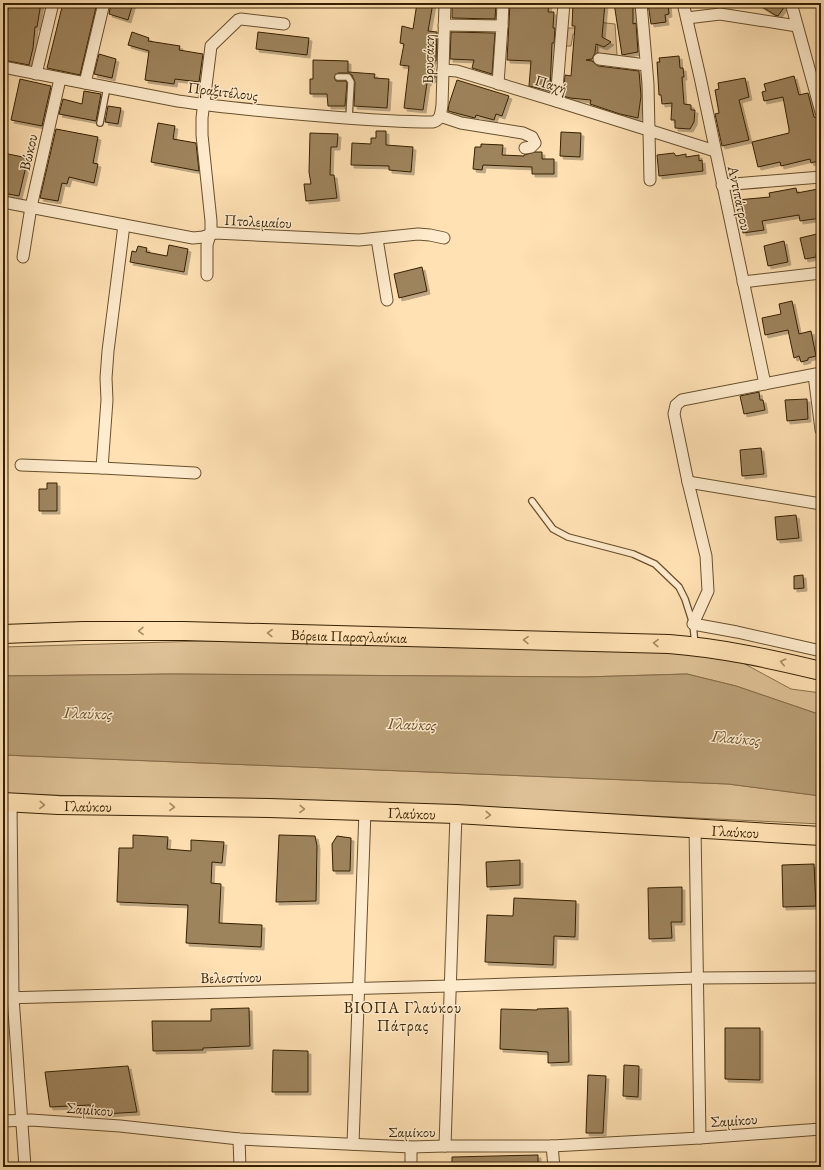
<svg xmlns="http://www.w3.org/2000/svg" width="824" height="1170" font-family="'EB Garamond',serif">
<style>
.green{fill:#ddc095;stroke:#89704a}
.water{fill:#ba9f76;stroke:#856c47}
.building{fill:#9e845d;stroke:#352000;filter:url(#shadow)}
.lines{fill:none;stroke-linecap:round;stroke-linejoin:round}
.service-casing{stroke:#68502d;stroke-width:8}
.minor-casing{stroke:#68502d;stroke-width:13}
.primary-casing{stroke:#352000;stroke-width:20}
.service{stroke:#ffecce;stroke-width:5.5}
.minor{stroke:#ffecce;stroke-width:11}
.primary{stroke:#ffe1b3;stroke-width:18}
.oneway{stroke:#a48a62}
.labels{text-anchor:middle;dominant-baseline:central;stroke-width:3;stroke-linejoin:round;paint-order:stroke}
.street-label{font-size:15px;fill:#352000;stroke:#ffecce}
.water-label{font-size:16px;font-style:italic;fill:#644c29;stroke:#ffecce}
.neighbourhood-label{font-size:16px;letter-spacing:1px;fill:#352000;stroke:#ffecce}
</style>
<defs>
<filter id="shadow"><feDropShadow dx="3" dy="3" stdDeviation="0" flood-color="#0004"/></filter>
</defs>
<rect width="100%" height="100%" fill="#ffe1b3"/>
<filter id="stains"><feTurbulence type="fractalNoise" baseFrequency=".005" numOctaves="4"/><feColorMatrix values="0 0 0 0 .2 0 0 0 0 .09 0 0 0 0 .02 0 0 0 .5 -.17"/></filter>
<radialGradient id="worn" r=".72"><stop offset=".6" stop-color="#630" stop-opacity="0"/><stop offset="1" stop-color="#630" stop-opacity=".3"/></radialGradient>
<g class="green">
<polygon points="597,22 615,24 617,55 597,53 598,36 573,34 571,46 566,46 568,28 595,28"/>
<polygon points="202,641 677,651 743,663 791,689 821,693 821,715 736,686 687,674 584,677 172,674 3,676 3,647"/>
<polygon points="3,755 728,784 821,796 821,824 379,803 3,794"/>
</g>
<polygon class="water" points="172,674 584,677 687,674 736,686 821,715 821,796 728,784 3,755 3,676"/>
<g class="building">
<polygon points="9,3 41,3 37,27 35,27 33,48 29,65 3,60 3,39"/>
<polygon points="63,3 97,3 80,75 47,68"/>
<polygon points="111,3 133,3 128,20 109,14"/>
<polygon points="417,3 433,3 428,31 437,32 436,61 433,60 430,71 435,73 435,78 427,83 423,110 404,108 409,66 400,65 404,44 400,43 402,26 413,29"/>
<polygon points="452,3 496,3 495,19 452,18"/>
<polygon points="510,3 549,3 548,12 554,12 553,28 555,28 554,43 552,43 550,91 529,86 531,61 507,60"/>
<polygon points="573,3 605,3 602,37 611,42 604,47 596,44 595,53 592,59 586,60 592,61 598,66 639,71 641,96 638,118 620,114 590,104 591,100 570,98 563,96 565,75 571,76 575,26 572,26"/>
<polygon points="614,3 633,3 633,24 636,23 638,52 622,55"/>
<polygon points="648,3 668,3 669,14 665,15 666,22 651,24"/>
<polygon points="756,3 784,3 785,6 778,16 775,15"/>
<polygon points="132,32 149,38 148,41 180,46 179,50 203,54 199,82 175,79 174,84 145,80 149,51 128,45"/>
<polygon points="258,32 309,38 307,55 256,49"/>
<polygon points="451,32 495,33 492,74 472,68 474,60 450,59"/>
<polygon points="99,54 116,59 112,78 94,74"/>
<polygon points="679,56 680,68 683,68 684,77 682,77 684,104 691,105 691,110 695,110 694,122 690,129 675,128 675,120 671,120 672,103 662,104 661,95 659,95 657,62 660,62 659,58"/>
<polygon points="313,60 348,61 348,72 375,74 374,78 389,79 387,108 354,106 355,82 352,75 348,73 338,73 334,77 336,81 346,81 347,83 345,106 328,106 327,94 310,94 310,79 313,79"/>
<polygon points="794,76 799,95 808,93 814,117 818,118 821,132 821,160 811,163 810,159 781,166 780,162 758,167 752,142 789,133 789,129 783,97 764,101 762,92 766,91 764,84"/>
<polygon points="745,78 749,97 739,100 749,140 722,146 715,114 719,113 715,90 719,89 718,83"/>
<polygon points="20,79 51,86 42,126 11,120"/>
<polygon points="457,80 509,96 502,116 496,114 494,120 476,115 475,118 448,111 449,104"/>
<polygon points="84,91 101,94 96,121 59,114 63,99 82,104"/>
<polygon points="108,106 121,108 118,124 105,122"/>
<polygon points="158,123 175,126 173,139 196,143 199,171 151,162"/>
<polygon points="56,129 98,137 93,163 98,164 94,183 69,177 67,184 62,183 58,201 40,198"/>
<polygon points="376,131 386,131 386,145 413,147 411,172 389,170 389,166 351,165 352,143 371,144 371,138 376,138"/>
<polygon points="561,132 581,133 580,157 560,156"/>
<polygon points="310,133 338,134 337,147 331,147 330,175 334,175 337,198 306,201 304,184 311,184 309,172"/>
<polygon points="481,144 503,145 502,155 524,156 524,155 535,152 542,152 542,159 554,159 554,174 532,174 532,167 483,165 482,170 473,169 475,147 481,147"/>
<polygon points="3,153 28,158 19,196 3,193"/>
<polygon points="674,153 676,156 686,154 686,157 699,155 699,161 702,160 703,171 659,176 657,155"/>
<polygon points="796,188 797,193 818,189 819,193 821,193 821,218 800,221 799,215 762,221 764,230 743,233 740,214 738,214 737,200 770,197 769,193"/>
<polygon points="821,233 821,253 816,254 816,257 805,259 800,238"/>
<polygon points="784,241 788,262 768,266 764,246"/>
<polygon points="169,245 188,249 184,272 130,262 132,251 136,252 138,246 147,248 146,252 167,256"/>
<polygon points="422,267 427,291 399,298 394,274"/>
<polygon points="792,301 799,334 811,331 816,356 808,358 808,360 801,362 799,356 794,358 788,330 765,335 762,318 781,314 779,304"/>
<polygon points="759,392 760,400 763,400 765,410 744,414 740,396"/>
<polygon points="807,399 808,419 787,421 785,400"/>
<polygon points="761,448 764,474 742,476 740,450"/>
<polygon points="47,483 57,483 57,511 39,511 39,489 47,489"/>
<polygon points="796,515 799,538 777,540 775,517"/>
<polygon points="803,575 804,588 794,589 794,576"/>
<polygon points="133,835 168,837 167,849 191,851 191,840 224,842 222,863 212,862 211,883 221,884 219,923 262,925 261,947 186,943 188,905 117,902 119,848 133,848"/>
<polygon points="279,835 315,836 317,846 316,901 276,902"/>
<polygon points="337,836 351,838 350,871 333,871 332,844"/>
<polygon points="520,860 520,885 487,887 486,862"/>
<polygon points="814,864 816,906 783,907 782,865"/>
<polygon points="682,887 682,922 671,922 672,938 649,939 648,888"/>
<polygon points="514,898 576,901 575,937 554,936 553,965 485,962 487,915 513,916"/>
<polygon points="249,1008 250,1046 203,1048 203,1050 153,1051 152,1021 211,1021 211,1009"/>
<polygon points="568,1008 569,1062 548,1063 548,1052 500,1049 501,1009 537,1010 537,1009"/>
<polygon points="725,1028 760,1028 760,1080 725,1079"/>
<polygon points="273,1050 308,1051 308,1092 272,1092"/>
<polygon points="624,1065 639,1066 638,1097 623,1096"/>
<polygon points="128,1066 137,1112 104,1114 94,1111 90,1105 50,1107 45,1072"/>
<polygon points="588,1075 606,1076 603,1133 586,1133"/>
<polygon points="538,1155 538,1167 452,1167 452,1157"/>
</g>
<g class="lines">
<defs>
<g id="service">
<polyline points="338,77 348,77 351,82 349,118"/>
<polyline points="100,123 107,87"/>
<polyline points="532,501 553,529 568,537 633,554 655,564 679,587 685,599 693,624 695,645"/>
</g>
<g id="minor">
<polyline points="641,3 648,84 650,180"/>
<polyline points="683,3 700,77 765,384"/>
<polyline points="791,3 821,112"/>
<polyline points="687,18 720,14 797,26"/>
<polyline points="444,25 502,26 498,84"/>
<polyline points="502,26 503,3"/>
<polyline points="599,59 646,65"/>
<path d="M3,67L178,101C225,108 273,112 321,116C358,119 396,122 433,122C441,120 441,112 442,105L445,3"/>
<polyline points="443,70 457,71 556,101 715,151"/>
<polyline points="36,74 53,3"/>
<polyline points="85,83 104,3"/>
<polyline points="556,101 564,3"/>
<polyline points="440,116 461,123 523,133 532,137 535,143 531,147 525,148"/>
<polyline points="722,185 821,177"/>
<polyline points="3,202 193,238 203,237 215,233 359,240 418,234 430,235 444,238"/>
<polyline points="377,239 387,300"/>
<polyline points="23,257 31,207 60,79"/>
<polyline points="207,275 207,245 211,231 211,221 202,135 202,118 211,46 238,20 241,19 284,24"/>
<polyline points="743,282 821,273"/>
<polyline points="821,373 682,400 676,405 674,414 688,482 706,556 708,591 693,624 737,632 821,651"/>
<polyline points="814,375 821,430"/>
<polyline points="21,465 102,468 195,473"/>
<polyline points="102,468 107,400 106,378 108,351 124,225"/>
<polyline points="688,482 821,504"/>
<polyline points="11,802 13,997 25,1167"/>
<polyline points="695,828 700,1138"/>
<polyline points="3,998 450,986 697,978 821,977"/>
<polyline points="3,1121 31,1120 120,1126 239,1139 411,1147 445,1146 552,1146 700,1138 821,1129"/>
<polyline points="239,1139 240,1167"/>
<polyline points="353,1144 365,811"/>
<polyline points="445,1146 456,814"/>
<polyline points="552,1146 554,1167"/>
<polyline points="411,1147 411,1167"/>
</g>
<g id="primary">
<path id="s1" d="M3,634L83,631H184L669,644C721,648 771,659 821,671"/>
<path id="s2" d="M3,802L58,805L269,808L456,814L821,836"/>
</g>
</defs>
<use href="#service" class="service-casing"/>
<use href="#minor" class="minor-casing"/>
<use href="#primary" class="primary-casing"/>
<use href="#service" class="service"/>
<use href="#minor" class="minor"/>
<use href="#primary" class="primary"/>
</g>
<defs><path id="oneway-chevron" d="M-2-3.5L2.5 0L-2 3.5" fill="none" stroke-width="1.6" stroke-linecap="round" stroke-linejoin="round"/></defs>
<g class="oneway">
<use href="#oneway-chevron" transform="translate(141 631) rotate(179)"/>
<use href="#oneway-chevron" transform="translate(270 633) rotate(-178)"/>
<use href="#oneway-chevron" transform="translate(526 640) rotate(-179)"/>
<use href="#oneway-chevron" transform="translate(656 643) rotate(-178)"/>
<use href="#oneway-chevron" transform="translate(783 662) rotate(-167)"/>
<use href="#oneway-chevron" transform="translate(42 805) rotate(3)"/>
<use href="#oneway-chevron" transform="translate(172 807) rotate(1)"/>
<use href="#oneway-chevron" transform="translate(302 809) rotate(2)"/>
<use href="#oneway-chevron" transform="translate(488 815) rotate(3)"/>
</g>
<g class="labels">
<g class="street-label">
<text transform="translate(428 59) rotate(-89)">Βρυσάκη</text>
<text transform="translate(551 84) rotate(17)">Παχή</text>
<text transform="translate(223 91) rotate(7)">Πραξιτέλους</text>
<text transform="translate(28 152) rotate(-77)">Βώκου</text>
<text transform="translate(740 198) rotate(78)">Αντιπάτρου</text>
<text transform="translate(258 221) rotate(3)">Πτολεμαίου</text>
<text stroke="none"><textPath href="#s1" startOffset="346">Βόρεια Παραγλαύκια</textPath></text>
<text stroke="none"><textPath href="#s2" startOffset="85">Γλαύκου</textPath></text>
<text stroke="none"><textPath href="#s2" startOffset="409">Γλαύκου</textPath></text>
<text stroke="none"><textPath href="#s2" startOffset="733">Γλαύκου</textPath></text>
<text transform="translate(231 977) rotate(-1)">Βελεστίνου</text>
<text transform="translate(90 1109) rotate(4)">Σαμίκου</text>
<text transform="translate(734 1120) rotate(-4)">Σαμίκου</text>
<text x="412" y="1131">Σαμίκου</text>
</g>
<g class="water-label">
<text transform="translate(88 713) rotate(2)">Γλαύκος</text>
<text transform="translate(412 724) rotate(2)">Γλαύκος</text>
<text transform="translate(736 738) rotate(5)">Γλαύκος</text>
</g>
<g class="neighbourhood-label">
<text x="403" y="1007">ΒΙΟΠΑ Γλαύκου<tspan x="403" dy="18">Πάτρας</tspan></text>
</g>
</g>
<rect width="824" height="1170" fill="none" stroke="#ffe1b3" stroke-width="16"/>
<rect x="4" y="4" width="816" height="1162" fill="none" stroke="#352000" stroke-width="2"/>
<rect x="8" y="8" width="808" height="1154" fill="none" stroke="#352000"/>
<rect width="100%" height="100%" filter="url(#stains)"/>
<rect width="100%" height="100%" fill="url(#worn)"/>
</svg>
